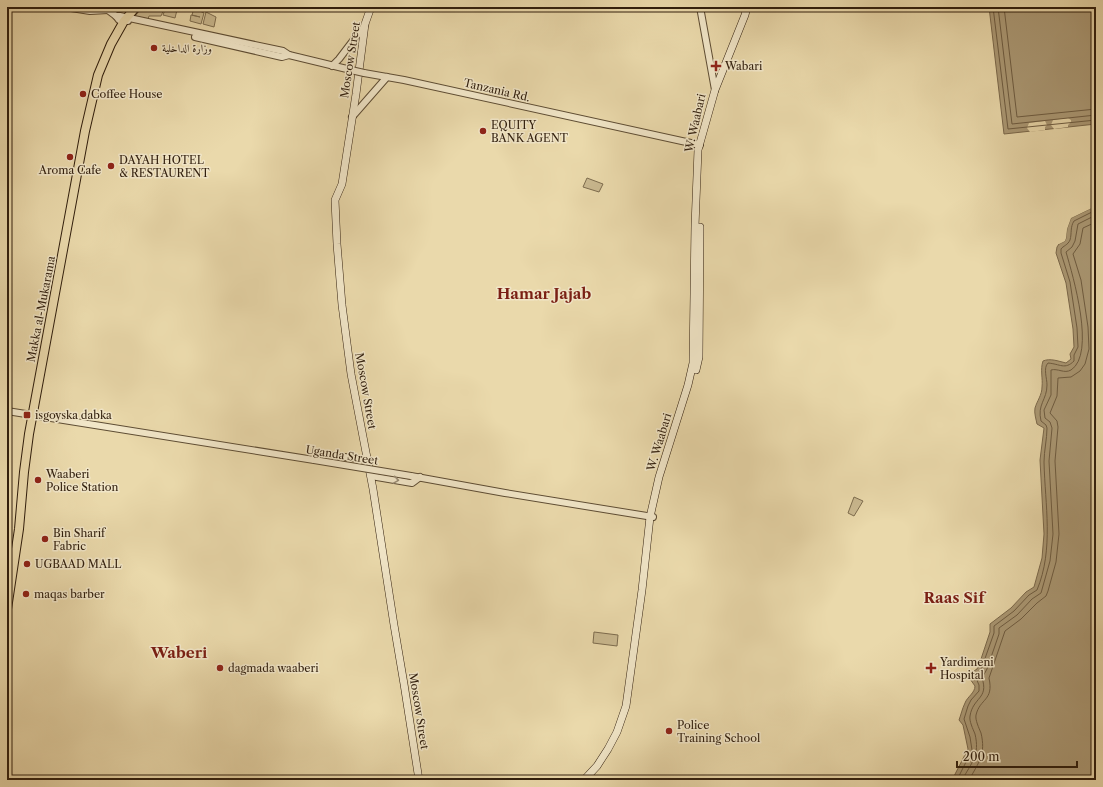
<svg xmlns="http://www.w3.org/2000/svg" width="1103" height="787" font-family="'Libre Caslon Text',Amiri,serif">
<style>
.green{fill:#cab990;stroke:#7d6c4e}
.water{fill:#ab9975;stroke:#7a684b}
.pier{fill:#ead9ab}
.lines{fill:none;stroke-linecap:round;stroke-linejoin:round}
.shore{stroke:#6e5c41;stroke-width:1}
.tertiary-casing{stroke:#5e4d34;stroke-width:8}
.secondary-casing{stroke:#301e0d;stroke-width:8}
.trunk-casing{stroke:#301e0d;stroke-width:10}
.tertiary{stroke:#f1e6c8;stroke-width:6}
.secondary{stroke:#f1e6c8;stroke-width:7}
.trunk{stroke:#ead9ab;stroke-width:8}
.tertiary-bridge-casing{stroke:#5e4d34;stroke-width:8;stroke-linecap:butt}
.tertiary-bridge{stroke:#f1e6c8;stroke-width:6}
.oneway{stroke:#9a8c74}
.poi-dot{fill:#8f2418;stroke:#f1e6c8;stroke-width:1.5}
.labels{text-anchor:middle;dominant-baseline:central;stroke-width:3;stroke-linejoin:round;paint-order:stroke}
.poi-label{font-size:11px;fill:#301e0d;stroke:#f1e6c8;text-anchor:start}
.street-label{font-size:11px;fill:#301e0d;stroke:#f1e6c8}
.district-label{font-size:15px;font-weight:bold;fill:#7a1f14;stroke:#f1e6c8}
</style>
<rect width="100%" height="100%" fill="#ead9ab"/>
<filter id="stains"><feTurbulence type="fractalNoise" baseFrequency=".005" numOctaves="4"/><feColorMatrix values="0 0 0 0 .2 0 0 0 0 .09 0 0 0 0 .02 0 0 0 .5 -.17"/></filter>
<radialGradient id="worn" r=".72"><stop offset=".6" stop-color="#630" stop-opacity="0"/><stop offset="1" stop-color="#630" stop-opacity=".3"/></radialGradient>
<g class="green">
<polygon points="143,7 165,7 161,16 149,16 148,19 135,16"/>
<polygon points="166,7 177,10 175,18 163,15"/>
<polygon points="194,8 204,13 201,24 190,21 191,15 200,17 192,15"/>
<polygon points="206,12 216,17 214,27 203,24"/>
<polygon points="587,178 603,184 599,192 583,187"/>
<polygon points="854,497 863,501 854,516 848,513"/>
<polygon points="594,632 618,635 617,646 593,643"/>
</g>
<g class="water">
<polygon points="989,7 1096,7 1096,124 1004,134"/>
<path d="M1096,206V780H952L968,749L963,725L959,720C961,715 962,709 965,703C967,697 975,693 975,686L970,679L971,673L977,669L979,665L990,632V624L1011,608L1026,592L1034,587L1042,558L1044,534L1040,460L1044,428L1037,424C1036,419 1034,413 1035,408C1037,401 1042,395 1042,387C1043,378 1040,370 1043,361C1050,358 1058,361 1066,363L1071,359L1070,354L1074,347L1073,329L1066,283L1056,253L1057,247L1059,244L1065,241L1066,238L1067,229L1071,218Z"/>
</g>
<g class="pier">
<polygon points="1068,118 1071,120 1071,122 1068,125 1068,127 1054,129 1051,125 1053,120"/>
<polygon points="1045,121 1047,125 1045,127 1045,130 1030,132 1027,128 1029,123"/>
<polygon points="1096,204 1096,206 1071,218 1067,229 1066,238 1065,241 1059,244 1058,243 1064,237 1065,228 1070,216"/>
</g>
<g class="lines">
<g class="shore">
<polyline points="993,7 1008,129 1096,120"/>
<polyline points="998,7 1012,124 1096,115"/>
<polyline points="1004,7 1017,117 1096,109"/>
<path d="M957,780L972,750L970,737L964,719L968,706L971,700L979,691V685L975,676L980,672L982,667L994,633V626L1014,611L1029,595L1037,590C1054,549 1045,505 1044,462C1044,451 1047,439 1047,428L1046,425L1041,421C1037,404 1047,400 1047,385C1047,378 1043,368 1048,363C1060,364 1065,370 1074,361V355L1078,347L1077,328L1070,282L1061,253V249C1063,246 1068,245 1070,240C1072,233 1070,227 1074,221L1096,210"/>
<path d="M962,780C972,762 980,755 975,734C973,729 969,721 970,716C973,697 989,699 982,678L987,669L999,634V628L1017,615L1032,599L1041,593L1050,561L1053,534L1049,461L1052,428L1050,422L1045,418L1044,410L1051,395V370C1058,368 1064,374 1071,370C1096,354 1073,276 1066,252L1072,247L1075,241L1078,224L1096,215"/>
<path d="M969,780C979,762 986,754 981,733C979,728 975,720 976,715C980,698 994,701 989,678L1005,631L1021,619L1037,603L1046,596L1048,591L1056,562L1059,534L1055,461L1058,427L1057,421L1050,413L1057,396L1058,378L1071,377L1080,371L1085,364L1089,349L1088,327L1081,280L1073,254L1080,244L1083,228L1096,222"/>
</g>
<defs>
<g id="tertiary">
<polyline points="65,7 90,11 108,10"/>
<polyline points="700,7 715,90"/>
<polyline points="108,10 116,16 119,20 128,21"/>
<polyline points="116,16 120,16 283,51 289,55 351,70"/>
<polyline points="195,37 282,57 289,55"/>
<polyline points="332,66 339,59 365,25"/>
<polyline points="364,73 404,80 700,145"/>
<polyline points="352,117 387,77"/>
<polyline points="7,411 314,460 317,456 321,454 368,460"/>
<polyline points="371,476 412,483 420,477"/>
<polyline points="411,476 505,493 653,517"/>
</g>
<g id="secondary">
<polyline points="371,7 365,24 356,94 342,184 335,200 337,244 342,305 351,374 373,489 394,625 404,684 419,780"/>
<polyline points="696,370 699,357 700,227"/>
<polyline points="584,780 597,766 608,749 617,732 626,706 642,590 650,517 659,477 688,385 693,363 695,226 698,150 715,90 745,15 747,7"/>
</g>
<polyline id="trunk" points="7,609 19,529 24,472 29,434 85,131 98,75 111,44 124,21 136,7"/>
</defs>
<use href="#tertiary" class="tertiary-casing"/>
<use href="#secondary" class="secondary-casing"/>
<use href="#trunk" class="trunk-casing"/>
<use href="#tertiary" class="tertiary"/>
<use href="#secondary" class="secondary"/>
<use href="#trunk" class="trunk"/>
<defs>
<g id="tertiary-bridge">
<polyline points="351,70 364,73"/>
<polyline points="314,460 411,476"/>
</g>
</defs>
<use href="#tertiary-bridge" class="tertiary-bridge-casing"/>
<use href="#tertiary-bridge" class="tertiary-bridge"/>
</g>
<defs><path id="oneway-chevron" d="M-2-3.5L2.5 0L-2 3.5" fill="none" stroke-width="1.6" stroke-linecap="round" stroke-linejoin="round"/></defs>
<use class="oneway" href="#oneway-chevron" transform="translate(396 480) rotate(9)"/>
<g class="poi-dot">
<circle cx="154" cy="48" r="4"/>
<path d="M714 60h4v4h4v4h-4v4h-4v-4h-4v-4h4z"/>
<circle cx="83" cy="94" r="4"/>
<circle cx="483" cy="131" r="4"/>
<circle cx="70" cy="157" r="4"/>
<circle cx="111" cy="166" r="4"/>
<rect x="23" y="411" width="8" height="8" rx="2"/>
<circle cx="38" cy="480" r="4"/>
<circle cx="45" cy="539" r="4"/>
<circle cx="27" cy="564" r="4"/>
<circle cx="26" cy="594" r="4"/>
<circle cx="220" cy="668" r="4"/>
<path d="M929 662h4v4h4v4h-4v4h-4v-4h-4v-4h4z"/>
<circle cx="669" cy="731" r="4"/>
</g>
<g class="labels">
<g class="poi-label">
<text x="162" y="48">وزارة الداخلية</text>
<text x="725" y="66">Wabari</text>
<text x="91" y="94">Coffee House</text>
<text x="491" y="125">EQUITY<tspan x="491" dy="13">BANK AGENT</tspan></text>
<text x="119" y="160">DAYAH HOTEL<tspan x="119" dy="13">&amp; RESTAURENT</tspan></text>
<text x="70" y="170" text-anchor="middle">Aroma Cafe</text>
<text x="35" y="415">isgoyska dabka</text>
<text x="46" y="474">Waaberi<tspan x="46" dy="13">Police Station</tspan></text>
<text x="53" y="533">Bin Sharif<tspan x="53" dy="13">Fabric</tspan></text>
<text x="35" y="564">UGBAAD MALL</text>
<text x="34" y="594">maqas barber</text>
<text x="940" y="662">Yardimeni<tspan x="940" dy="13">Hospital</tspan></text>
<text x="228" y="668">dagmada waaberi</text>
<text x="677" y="725">Police<tspan x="677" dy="13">Training School</tspan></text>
</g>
<g class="street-label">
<text transform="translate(350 60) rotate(-81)">Moscow Street</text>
<text transform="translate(497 90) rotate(13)">Tanzania Rd.</text>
<text transform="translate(695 123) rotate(-77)">W. Waabari</text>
<text transform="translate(41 309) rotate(-79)">Makka al-Mukarama</text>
<text transform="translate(366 391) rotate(80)">Moscow Street</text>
<text transform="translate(659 442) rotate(-73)">W. Waabari</text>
<text transform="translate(342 455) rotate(9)">Uganda Street</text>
<text transform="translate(419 711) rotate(81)">Moscow Street</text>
</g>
<g class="district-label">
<text x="544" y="293">Hamar Jajab</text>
<text x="954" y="597">Raas Sif</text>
<text x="179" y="652">Waberi</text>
</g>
</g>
<rect width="1103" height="787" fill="none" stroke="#ead9ab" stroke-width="24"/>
<rect x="8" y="8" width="1087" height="771" fill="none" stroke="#301e0d" stroke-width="2"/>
<rect x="12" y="12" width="1079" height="763" fill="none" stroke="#301e0d"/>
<path d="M957 761v6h120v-6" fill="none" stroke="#301e0d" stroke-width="2"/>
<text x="963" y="761" font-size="12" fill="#301e0d" stroke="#f1e6c8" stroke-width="3" paint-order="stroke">200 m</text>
<rect width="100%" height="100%" filter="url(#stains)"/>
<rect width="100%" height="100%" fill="url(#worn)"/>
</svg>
